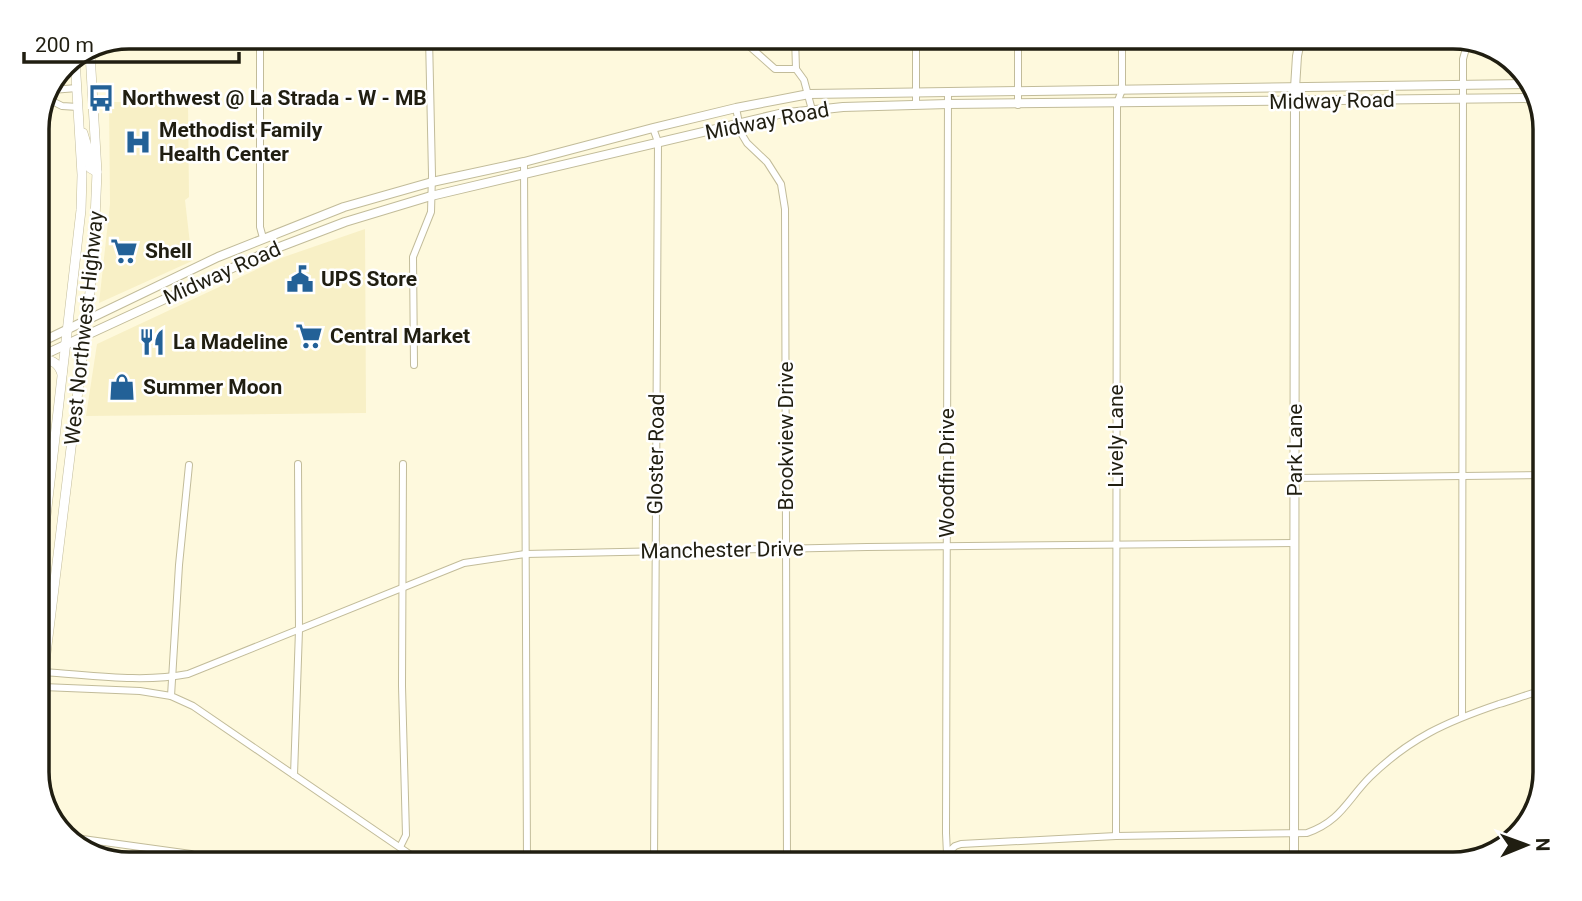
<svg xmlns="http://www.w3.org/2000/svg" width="1582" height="901" font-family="Roboto,sans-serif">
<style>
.built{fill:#f8f0c6}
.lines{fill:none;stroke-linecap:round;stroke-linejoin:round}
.street-casing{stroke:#c2bc9a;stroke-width:8}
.secondary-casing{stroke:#c2bc9a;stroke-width:10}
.primary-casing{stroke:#c2bc9a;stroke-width:10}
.street{stroke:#fff;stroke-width:6}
.secondary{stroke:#fff;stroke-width:8}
.primary{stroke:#fff;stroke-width:9}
.labels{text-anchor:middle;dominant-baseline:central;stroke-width:5;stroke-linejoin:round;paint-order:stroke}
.poi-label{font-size:21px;font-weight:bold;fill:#201e11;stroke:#fff;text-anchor:start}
.street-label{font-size:21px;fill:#201e11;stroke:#fff}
.rim{fill:none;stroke:#201e11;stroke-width:3.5}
</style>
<rect width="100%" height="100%" fill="#fef9dd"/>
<g class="built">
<polygon points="109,102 188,102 189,197 185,200 192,261 99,303 110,204"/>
<polygon points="365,229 366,413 86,416 97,344 281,258"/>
</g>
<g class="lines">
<defs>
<g id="street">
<polyline points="260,37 260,227 263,238"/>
<polyline points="739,37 775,69 796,69"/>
<polyline points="795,37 796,69"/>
<polyline points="916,37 916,105"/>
<polyline points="1018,37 1018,105"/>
<polyline points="796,69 804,80 812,110"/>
<polyline points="52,90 77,88"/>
<polyline points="948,92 946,833 947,854 951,864"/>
<polyline points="48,99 62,106 78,107"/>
<polyline points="736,108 741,133 747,143 767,162 781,184 785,209 787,864"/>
<polyline points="653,128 658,142 654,864"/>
<polyline points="524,162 527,864"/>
<polyline points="414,365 413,257 431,212 432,175 429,37"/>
<polyline points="189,465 179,565 171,696 193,706 424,864"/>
<polyline points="1294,478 1545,475"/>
<path d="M44,672C91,675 142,683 188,674L464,563L525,554L867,547L1294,543"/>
<polyline points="43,687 140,691 171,696"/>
<polyline points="1462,716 1463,86 1463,59 1468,41"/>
<polyline points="294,775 299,630 298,464"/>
<polyline points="1116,836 1117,103 1122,90 1122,37"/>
<polyline points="68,837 191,854 217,864"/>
<polyline points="400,847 406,835 402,686 403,464"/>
<path d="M936,864L955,846L961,844L1116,836L1307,833C1341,821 1347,800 1370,777C1410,738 1446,722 1499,704C1514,700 1530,693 1545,690"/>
</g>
<g id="secondary">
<polyline points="37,344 218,257 344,207 432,182 524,162 653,128 736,108 809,94 1532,84"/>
<polyline points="37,358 269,251 345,222 431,196 779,114 843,107 948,104 1537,98"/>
<polyline points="1294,864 1295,88 1297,56 1301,37"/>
</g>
<g id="primary">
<polyline points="83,133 88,150 90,168 97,172"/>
<path d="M37,360C50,359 58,361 62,374"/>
<polyline points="37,595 81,210 82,175 75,59"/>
<polyline points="37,728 93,267 97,172 90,53"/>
</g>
</defs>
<use href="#street" class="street-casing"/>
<use href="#secondary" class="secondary-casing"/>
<use href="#primary" class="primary-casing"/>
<use href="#street" class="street"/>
<use href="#secondary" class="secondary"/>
<use href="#primary" class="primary"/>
</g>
<defs>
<symbol id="bus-bare" viewBox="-9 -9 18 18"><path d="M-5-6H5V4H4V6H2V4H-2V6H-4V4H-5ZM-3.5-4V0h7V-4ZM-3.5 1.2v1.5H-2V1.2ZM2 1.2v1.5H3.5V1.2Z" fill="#236197" stroke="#fff" stroke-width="2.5" paint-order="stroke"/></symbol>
<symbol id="hospital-bare" viewBox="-9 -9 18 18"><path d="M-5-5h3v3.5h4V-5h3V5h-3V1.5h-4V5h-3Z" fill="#236197" stroke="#fff" stroke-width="2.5" paint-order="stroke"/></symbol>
<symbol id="supermarket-bare" viewBox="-9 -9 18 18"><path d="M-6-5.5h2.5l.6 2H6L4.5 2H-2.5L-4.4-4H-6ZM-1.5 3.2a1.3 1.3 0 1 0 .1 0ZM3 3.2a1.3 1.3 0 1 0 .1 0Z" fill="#236197" stroke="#fff" stroke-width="2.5" paint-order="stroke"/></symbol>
<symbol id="civic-bare" viewBox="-9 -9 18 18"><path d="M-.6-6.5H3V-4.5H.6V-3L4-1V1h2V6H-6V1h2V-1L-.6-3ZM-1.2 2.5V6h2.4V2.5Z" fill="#236197" stroke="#fff" stroke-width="2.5" paint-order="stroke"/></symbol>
<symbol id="restaurant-bare" viewBox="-9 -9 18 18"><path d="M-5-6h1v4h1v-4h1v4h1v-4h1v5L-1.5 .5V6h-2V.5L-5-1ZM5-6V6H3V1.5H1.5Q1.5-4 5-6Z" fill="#236197" stroke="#fff" stroke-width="2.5" paint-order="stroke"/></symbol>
<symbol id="shop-bare" viewBox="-9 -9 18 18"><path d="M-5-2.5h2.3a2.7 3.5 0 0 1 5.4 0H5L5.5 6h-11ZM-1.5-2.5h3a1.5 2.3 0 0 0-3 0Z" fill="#236197" stroke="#fff" stroke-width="2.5" paint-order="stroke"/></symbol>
</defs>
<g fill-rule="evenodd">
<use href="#bus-bare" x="82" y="79" width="38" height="38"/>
<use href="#hospital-bare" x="119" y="123" width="38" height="38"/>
<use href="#supermarket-bare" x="105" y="232" width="38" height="38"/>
<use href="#civic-bare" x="281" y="260" width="38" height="38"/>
<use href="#supermarket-bare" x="290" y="317" width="38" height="38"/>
<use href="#restaurant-bare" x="133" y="323" width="38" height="38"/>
<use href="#shop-bare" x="103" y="368" width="38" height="38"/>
</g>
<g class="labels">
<g class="poi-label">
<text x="122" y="98">Northwest @ La Strada - W - MB</text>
<text x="159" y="130">Methodist Family<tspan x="159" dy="24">Health Center</tspan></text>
<text x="145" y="251">Shell</text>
<text x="321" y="279">UPS Store</text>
<text x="330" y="336">Central Market</text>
<text x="173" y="342">La Madeline</text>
<text x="143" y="387">Summer Moon</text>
</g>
<g class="street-label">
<text transform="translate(1332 101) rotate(-1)">Midway Road</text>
<text transform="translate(767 121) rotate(-11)">Midway Road</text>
<text transform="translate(222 273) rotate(-24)">Midway Road</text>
<text transform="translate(84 328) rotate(-84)">West Northwest Highway</text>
<text transform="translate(786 436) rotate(-90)">Brookview Drive</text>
<text transform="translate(1116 436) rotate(-90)">Lively Lane</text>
<text transform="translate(1295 450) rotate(-90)">Park Lane</text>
<text transform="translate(656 454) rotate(-89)">Gloster Road</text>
<text transform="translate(947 473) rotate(-90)">Woodfin Drive</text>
<text transform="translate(722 550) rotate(-1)">Manchester Drive</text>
</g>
</g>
<path d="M0 0H1582V901H0ZM129 49H1453A80 80 0 0 1 1533 129V772A80 80 0 0 1 1453 852H129A80 80 0 0 1 49 772V129A80 80 0 0 1 129 49Z" fill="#fff" fill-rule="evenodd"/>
<path class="rim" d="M129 49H1453A80 80 0 0 1 1533 129V772A80 80 0 0 1 1453 852H129A80 80 0 0 1 49 772V129A80 80 0 0 1 129 49Z"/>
<g transform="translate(1526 845) rotate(89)" stroke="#ffffff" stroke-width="5" paint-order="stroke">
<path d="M0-5L12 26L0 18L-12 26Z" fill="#201e11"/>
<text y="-10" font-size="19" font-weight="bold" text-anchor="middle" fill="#201e11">N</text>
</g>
<path d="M24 52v10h215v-10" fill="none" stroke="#201e11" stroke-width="3.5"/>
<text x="35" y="52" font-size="21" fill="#201e11" stroke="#ffffff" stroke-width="5" paint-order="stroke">200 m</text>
</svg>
